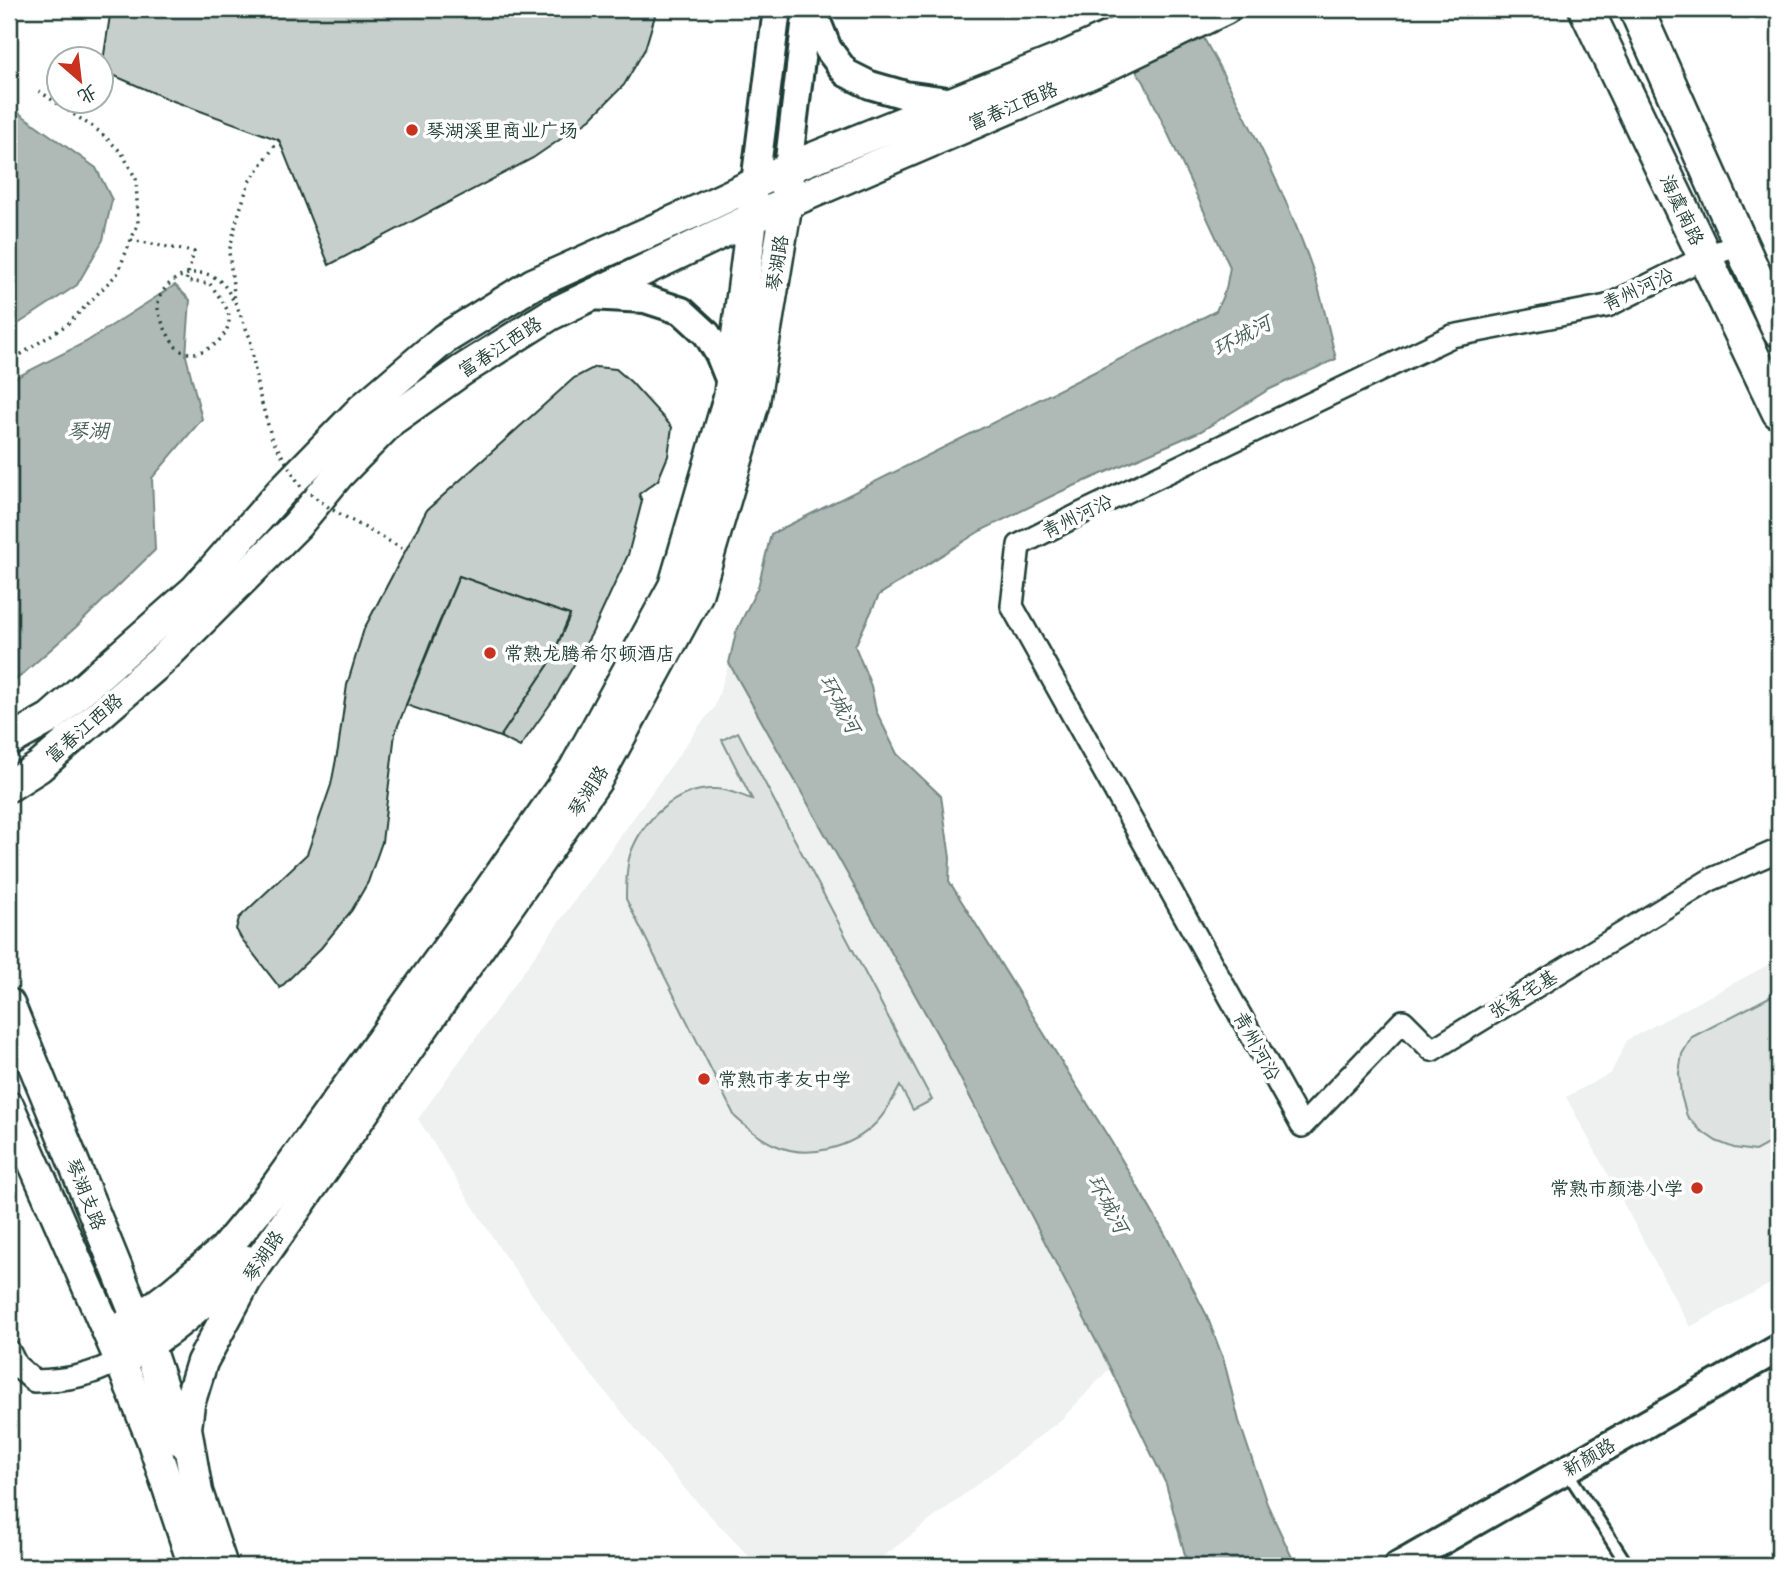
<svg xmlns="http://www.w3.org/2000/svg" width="1788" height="1575" font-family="'Shantell Sans','LXGW WenKai TC',sans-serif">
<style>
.built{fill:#eef1f0}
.green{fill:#dee3e2;stroke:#7e908b;stroke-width:2}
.water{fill:#afbab7;stroke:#758883;stroke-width:2}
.building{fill:#c7cfcc;stroke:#1f3d34;stroke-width:2}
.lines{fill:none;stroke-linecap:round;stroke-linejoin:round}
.service-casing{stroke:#1f3d34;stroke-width:16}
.minor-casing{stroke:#1f3d34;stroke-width:26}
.tertiary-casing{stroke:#1f3d34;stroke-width:32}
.secondary-casing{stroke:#1f3d34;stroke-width:35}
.primary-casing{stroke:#1f3d34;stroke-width:38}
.path{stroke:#1f3d34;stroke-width:3.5;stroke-dasharray:2 5;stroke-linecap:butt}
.service{stroke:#fff;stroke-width:10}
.minor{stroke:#fff;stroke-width:21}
.tertiary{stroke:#fff;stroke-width:26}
.secondary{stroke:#fff;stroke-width:30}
.primary{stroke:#fff;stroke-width:33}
.path-bridge{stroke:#1f3d34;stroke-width:3.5;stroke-dasharray:2 5;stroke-linecap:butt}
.poi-dot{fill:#c8321e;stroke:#fff;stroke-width:2.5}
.labels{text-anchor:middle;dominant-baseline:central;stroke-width:7;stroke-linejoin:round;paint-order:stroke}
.street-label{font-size:19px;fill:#1f3d34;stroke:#fff}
.poi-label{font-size:19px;fill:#1f3d34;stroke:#fff;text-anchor:start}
.water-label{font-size:21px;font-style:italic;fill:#4a625b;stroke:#fff}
</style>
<rect width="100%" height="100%" fill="#fff"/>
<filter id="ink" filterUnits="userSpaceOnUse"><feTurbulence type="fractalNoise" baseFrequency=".0143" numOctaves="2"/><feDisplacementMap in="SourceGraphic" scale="14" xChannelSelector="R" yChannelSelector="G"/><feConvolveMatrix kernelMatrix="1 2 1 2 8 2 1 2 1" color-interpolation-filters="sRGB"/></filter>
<g filter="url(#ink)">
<g class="built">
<polygon points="729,663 1022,1188 1110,1368 1062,1419 871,1566 758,1566 685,1489 575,1355 500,1249 418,1119 700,725 714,708"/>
<polygon points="1779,959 1779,1279 1690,1327 1566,1097 1611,1073 1627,1040"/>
</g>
<g class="green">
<path d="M738,732L932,1100L913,1110L900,1086C893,1099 887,1112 876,1123C852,1148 807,1160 775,1145C760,1139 747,1128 735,1117L626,899C626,885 626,868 630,855C642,820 677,787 716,789C729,789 741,796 752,799L722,740Z"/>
<polygon points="1779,992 1779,1138 1755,1151 1734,1148 1716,1141 1700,1130 1687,1116 1681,1095 1679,1073 1682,1054 1692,1037"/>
</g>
<g class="water">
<path d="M1093,9H1188C1233,92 1279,176 1311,265C1322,295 1328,328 1336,359L1268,390L1201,431L1060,492L980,531L879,595L855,646L871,686L876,711L897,754L941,796L950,858L949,881L1112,1143L1166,1236L1207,1316L1224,1361L1239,1421L1267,1504L1296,1566H1188L1166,1484L1110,1368L940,1039L729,663L736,632L758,587L771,534L1216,311L1226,289L1230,267L1144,82Z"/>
<polygon points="9,106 96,168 112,200 103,240 77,285 9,330"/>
<polygon points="175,285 190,300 186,356 202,419 152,478 155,550 76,627 9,686 9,381 86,342"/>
</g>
<g class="building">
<polygon points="111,9 384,9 418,15 440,9 657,9 645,49 624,85 590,119 533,158 329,265 279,140 168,99 108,73 103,61"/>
<polygon points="595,367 616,369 631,382 672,427 668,456 658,480 639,494 642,501 628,555 592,633 556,696 520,747 500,737 549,664 570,615 459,576 431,642 395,733 382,842 368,882 352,910 321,948 280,988 241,938 236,929 239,918 307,854 331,785 338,749 347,685 364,629 427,510 574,378"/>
<polygon points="459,576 570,615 549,664 500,737 406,705"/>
</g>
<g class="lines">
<defs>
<polyline id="service" points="1566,1470 1628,1566"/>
<g id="minor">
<polyline points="1741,244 1705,257 1607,306 1452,336 1078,515 1019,545 1012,606 1302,1126 1403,1021 1432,1050 1710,880 1779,850"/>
<path d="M9,1351L16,1365L34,1381C68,1380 90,1376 120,1360"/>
</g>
<g id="tertiary">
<polyline points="812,9 828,49 846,73 870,85 905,95 955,102"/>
<polyline points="788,168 807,9"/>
<polyline points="755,183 777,9"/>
<polyline points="589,296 645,299 682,311 707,334 719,354 731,384"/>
<polyline points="1398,1566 1779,1348"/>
</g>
<g id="secondary">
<polyline points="9,741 50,718 196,589 280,493 362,409 444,339 533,284 701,209 788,168 1063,58 1170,9"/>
<polyline points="9,786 39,767 161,661 297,525 339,474 392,420 461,371 550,315 753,218 1100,69 1225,9"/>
<polyline points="9,1004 148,1345 180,1440"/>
<polyline points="9,1107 120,1360 153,1442 194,1566"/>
<polyline points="110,1334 138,1319 174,1292 224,1250 272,1192 486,895 575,768 674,586 729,397 754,204"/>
<path d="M133,1353C175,1331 212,1293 247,1261"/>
<polyline points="222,1566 197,1492 186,1428 189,1404 202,1362 246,1280 596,781 697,595 754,402 787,202 788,168"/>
</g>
<g id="primary">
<polyline points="1586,9 1779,412"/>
<polyline points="1636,9 1779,330"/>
</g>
</defs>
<use href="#service" class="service-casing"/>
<use href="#minor" class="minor-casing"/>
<use href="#tertiary" class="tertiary-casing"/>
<use href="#secondary" class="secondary-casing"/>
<use href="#primary" class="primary-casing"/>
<g class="path">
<polyline points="131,240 194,252 186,281 210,284"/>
<polyline points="9,362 68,324 117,274 138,223 136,179 122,153 100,132 36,89"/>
</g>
<use href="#service" class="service"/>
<use href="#minor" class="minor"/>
<use href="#tertiary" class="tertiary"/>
<use href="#secondary" class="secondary"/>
<use href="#primary" class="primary"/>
<g class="path-bridge">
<polyline points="279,140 249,182 237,219 229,252 235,302 250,338 258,390 272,439 301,487 331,509 405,550"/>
<path d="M210,284C216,293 227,305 229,316C232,342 189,368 173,343C167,334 156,312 158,303C164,276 201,262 222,283C227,288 230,295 234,301"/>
</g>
</g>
</g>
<g class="poi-dot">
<circle cx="412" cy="130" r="7"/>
<circle cx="490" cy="653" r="7"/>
<circle cx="704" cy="1079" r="7"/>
<circle cx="1697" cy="1188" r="7"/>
</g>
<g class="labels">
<g class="street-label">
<text transform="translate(1013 106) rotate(-23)">富春江西路</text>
<text transform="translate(1682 210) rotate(64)">海虞南路</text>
<text transform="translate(777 263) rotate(-81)">琴湖路</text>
<text transform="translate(1638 289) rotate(-25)">青州河沿</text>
<text transform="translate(500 347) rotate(-33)">富春江西路</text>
<text transform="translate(1077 516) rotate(-26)">青州河沿</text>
<text transform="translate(84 728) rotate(-41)">富春江西路</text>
<text transform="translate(588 791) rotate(-57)">琴湖路</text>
<text transform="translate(1523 994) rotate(-31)">张家宅基</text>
<text transform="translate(1257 1046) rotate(61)">青州河沿</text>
<text transform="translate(86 1194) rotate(68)">琴湖支路</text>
<text transform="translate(263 1256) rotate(-56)">琴湖路</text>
<text transform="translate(1589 1457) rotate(-30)">新颜路</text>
</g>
<g class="poi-label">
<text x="426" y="130">琴湖溪里商业广场</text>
<text x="504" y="653">常熟龙腾希尔顿酒店</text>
<text x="718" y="1079">常熟市孝友中学</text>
<text x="1683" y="1188" text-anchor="end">常熟市颜港小学</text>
</g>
<g class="water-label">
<text transform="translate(1242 336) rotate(-28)">环城河</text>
<text x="88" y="431">琴湖</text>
<text transform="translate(840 704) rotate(62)">环城河</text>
<text transform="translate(1108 1204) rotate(62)">环城河</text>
</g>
</g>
<rect width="1788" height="1575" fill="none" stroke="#fff" stroke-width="35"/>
<rect x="18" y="18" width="1753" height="1540" fill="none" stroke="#1f3d34" stroke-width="2.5" filter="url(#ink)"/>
<g transform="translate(80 80) rotate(152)"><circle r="33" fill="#ffffff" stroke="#a5b1ae" stroke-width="2"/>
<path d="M0-5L12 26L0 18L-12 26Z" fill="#c8321e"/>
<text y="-10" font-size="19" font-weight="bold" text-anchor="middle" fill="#1f3d34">北</text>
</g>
</svg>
